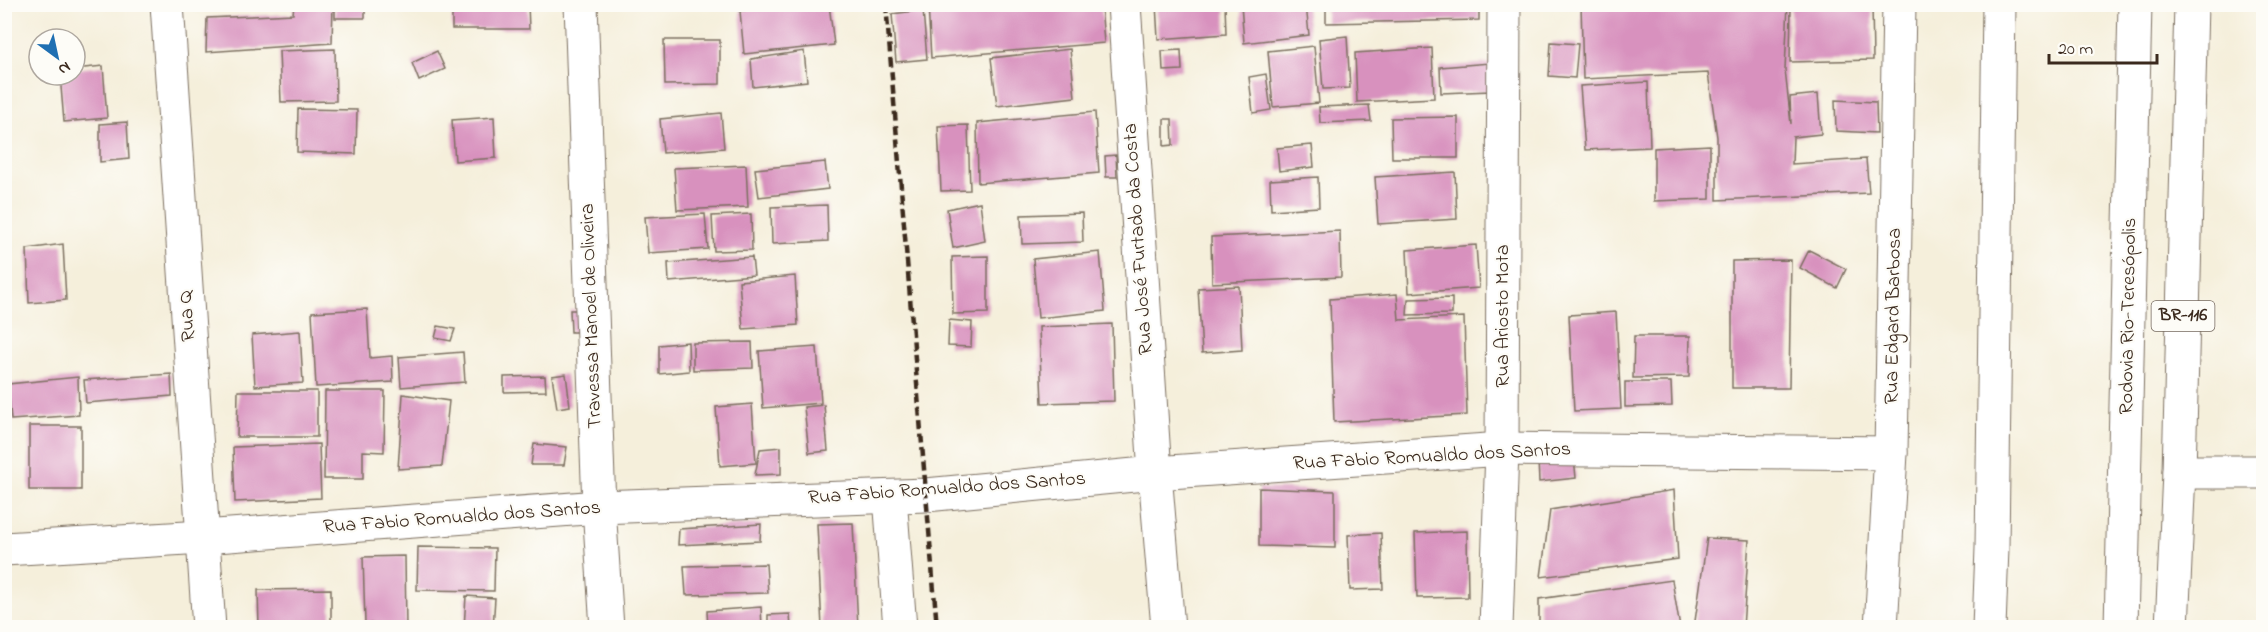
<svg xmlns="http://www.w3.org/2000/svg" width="2268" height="632" font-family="'Indie Flower',sans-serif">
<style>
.building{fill:#d891be}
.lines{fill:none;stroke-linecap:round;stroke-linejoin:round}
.minor-casing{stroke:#7c6f60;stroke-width:35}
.tertiary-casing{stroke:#7c6f60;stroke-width:35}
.primary-casing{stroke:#7c6f60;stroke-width:35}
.motorway-casing{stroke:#7c6f60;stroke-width:35}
.minor{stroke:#fff;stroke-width:33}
.tertiary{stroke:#fff;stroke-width:33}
.primary{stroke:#fff;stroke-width:33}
.motorway{stroke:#fff;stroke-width:33}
.rail{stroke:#3b2a1e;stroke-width:4.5;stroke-dasharray:9 4.5;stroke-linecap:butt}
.labels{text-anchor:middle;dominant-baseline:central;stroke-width:4.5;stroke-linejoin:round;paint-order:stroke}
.shield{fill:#fdfcf7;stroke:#75695f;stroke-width:1.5}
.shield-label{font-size:18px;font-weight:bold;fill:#3b2a1e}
.street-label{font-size:20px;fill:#3b2a1e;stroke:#fdfcf7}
</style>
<rect width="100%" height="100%" fill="#fdfcf7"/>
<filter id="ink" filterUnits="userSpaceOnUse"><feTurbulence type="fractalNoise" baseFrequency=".0167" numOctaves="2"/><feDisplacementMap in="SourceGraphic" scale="12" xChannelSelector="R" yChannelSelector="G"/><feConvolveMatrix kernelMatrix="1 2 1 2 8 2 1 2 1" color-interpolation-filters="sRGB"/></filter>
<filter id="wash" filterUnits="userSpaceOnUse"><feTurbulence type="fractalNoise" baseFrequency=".008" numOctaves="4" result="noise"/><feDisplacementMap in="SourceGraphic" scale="24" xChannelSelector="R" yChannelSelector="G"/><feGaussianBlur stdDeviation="1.35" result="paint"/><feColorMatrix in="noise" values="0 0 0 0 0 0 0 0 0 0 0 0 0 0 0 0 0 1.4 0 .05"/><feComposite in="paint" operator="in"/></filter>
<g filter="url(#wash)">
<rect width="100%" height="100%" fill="#f5efdb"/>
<g id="blocks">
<g class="building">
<polygon points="294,4 333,4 332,43 206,52 207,18 293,14"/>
<rect x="335" y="4" width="30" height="14"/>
<polygon points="452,4 528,4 529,29 452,29"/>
<polygon points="798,4 829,4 834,45 744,54 740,11"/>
<polygon points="928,4 1101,4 1104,43 931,58"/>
<polygon points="1156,4 1225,4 1226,34 1158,39"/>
<polygon points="1241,4 1306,4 1309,35 1244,43"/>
<polygon points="1581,4 1788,4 1785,70 1791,124 1790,97 1818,94 1821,134 1793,137 1792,164 1866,159 1869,193 1717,200 1717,137 1708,73 1583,79"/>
<polygon points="1791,4 1872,4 1873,60 1790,62"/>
<polygon points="1326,5 1479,5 1479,20 1326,23"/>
<polygon points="923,10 927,59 896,62 892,14"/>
<polygon points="1347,36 1350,88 1323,89 1319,39"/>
<polygon points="664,40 720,40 720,84 665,85"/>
<polygon points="1551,42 1578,44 1575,78 1549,76"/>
<polygon points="1314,46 1319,103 1273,107 1268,51"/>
<polygon points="1432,48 1434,98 1357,102 1355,53"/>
<polygon points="335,49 336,101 281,102 279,51"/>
<polygon points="1070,49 1075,97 997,106 991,58"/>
<polygon points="1181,50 1182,70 1163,71 1162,51"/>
<polygon points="437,51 445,69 419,81 412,63"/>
<polygon points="804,51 807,81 753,87 751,59"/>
<polygon points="1490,63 1491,91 1441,93 1440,67"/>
<polygon points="103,66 107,118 64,122 60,75 75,75 75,69"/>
<polygon points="1266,74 1271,110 1253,113 1249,77"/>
<polygon points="1648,82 1650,147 1585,150 1580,86"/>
<polygon points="1835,100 1876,102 1877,133 1836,131"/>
<polygon points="1369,105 1371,121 1320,123 1319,107"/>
<polygon points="298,109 357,110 356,154 297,152"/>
<polygon points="1095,112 1099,173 978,183 977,123"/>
<polygon points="721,113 724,148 663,153 660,119"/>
<polygon points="494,117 496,158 455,161 452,120"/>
<polygon points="1458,117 1458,158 1392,158 1391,118"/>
<polygon points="1164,119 1172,119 1173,145 1164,146"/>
<polygon points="127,122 129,159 100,162 100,124"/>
<polygon points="968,125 970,190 941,191 938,126"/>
<polygon points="1312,145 1314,167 1279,171 1277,148"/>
<polygon points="1710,145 1710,199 1654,201 1654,148"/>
<polygon points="1116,155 1117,177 1106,177 1105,156"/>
<polygon points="825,162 828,189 759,197 755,169"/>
<polygon points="746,165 748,207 677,210 674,168"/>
<polygon points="1455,172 1457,219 1378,224 1375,177"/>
<polygon points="1318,177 1319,207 1271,210 1270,180"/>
<polygon points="980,202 985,241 953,248 947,209"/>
<polygon points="827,205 828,241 772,244 771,207"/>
<polygon points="1082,213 1083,242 1022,244 1021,215"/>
<polygon points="705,214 708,249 648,253 645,217"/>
<polygon points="751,214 752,250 714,251 712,216"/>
<polygon points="1340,231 1341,277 1212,283 1211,237"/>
<polygon points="63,244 66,300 29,303 27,249"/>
<polygon points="1476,245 1479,288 1409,293 1407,250"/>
<polygon points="1809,250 1846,269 1837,288 1800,268"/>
<polygon points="1100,252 1105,311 1038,318 1033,259"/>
<polygon points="988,256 988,313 953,314 952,257"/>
<polygon points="752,257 754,275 669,282 668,263"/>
<polygon points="1791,260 1789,388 1732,388 1732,261"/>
<polygon points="795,276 798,325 743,329 739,281"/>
<polygon points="1239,286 1242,350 1202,353 1198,288"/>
<polygon points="1397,294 1399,320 1464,317 1467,415 1334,422 1330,299"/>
<polygon points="1452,298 1452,314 1407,315 1408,299"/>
<polygon points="367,309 370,358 392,356 393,382 316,387 312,312"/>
<polygon points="570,310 580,310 582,332 571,332"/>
<polygon points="1616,312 1621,409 1574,411 1569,315"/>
<polygon points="949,320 972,322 971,347 948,346"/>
<polygon points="1112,324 1114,401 1042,403 1039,327"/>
<polygon points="438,326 455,329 451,341 435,338"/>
<polygon points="300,331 303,383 255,386 252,335"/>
<polygon points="1634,336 1690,336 1689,377 1633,378"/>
<polygon points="688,342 689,371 659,374 659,345"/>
<polygon points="752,342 753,368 693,370 693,343"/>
<polygon points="817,347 821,403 763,408 759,351"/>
<polygon points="463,352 465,382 401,387 399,357"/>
<polygon points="171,374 172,396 86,403 84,380"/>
<polygon points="566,374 570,406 557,408 552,376"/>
<polygon points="545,376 546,391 504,392 504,377"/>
<polygon points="78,377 79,415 11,420 8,384"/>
<polygon points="1625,382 1671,382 1672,406 1625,407"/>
<polygon points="238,391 317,391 317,437 237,437"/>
<polygon points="325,391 385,391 384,452 363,451 363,479 324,479"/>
<polygon points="403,394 449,401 442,466 398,469"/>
<polygon points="752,404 756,463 720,466 716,407"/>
<polygon points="824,405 828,451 809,453 804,407"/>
<rect x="29" y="426" width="52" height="64"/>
<polygon points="319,444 321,498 235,502 233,447"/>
<polygon points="534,444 567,447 564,465 531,465"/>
<polygon points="781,447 781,474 755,475 760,449"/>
<polygon points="1574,457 1576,478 1539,482 1538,459"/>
<polygon points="1259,488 1335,491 1335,548 1259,546"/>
<polygon points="1674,490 1678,559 1541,577 1550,510"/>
<polygon points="853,523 858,628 822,628 817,524"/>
<polygon points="761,524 760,541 678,545 679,529"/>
<polygon points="1467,531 1468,597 1417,598 1415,533"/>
<polygon points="1381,533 1383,589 1350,590 1348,535"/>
<polygon points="1707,538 1749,540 1743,628 1694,628"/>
<polygon points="418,547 495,548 494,591 417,590"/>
<polygon points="405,556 406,628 377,628 377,624 365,623 363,557"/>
<polygon points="766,564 768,593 686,595 684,566"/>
<polygon points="1672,580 1680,628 1539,628 1539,599"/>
<polygon points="331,589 331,628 259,628 258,590"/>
<polygon points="466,596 495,598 493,628 464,628"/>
<polygon points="761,607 762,628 708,628 707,611"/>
<polygon points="790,614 791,628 768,628 768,615"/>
</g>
</g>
</g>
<g filter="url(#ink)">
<use href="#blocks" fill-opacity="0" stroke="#7c6f60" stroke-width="1.5"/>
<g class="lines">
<defs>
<g id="minor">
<polyline points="167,4 209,628"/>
<polyline points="581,4 599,507 607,628"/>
<polyline points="1124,4 1155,473 1168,628"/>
<polyline points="2179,472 2264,472"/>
<polyline points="890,497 900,628"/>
<polyline points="4,549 203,537 599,507 926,495 1155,473 1502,449 1891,453"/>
<polyline points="1496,628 1502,449 1504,4"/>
</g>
<polyline id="tertiary" points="1881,628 1891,453 1899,4"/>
<polyline id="primary" points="2172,628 2179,472 2191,4"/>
<g id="motorway">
<polyline points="1989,628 1992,548 1999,4"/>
<polyline points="2121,628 2135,4"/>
</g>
</defs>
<use href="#minor" class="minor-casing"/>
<use href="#tertiary" class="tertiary-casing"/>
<use href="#primary" class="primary-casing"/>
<use href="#motorway" class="motorway-casing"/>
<use href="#minor" class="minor"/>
<use href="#tertiary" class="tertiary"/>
<use href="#primary" class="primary"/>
<use href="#motorway" class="motorway"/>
<polyline class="rail" points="886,4 937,628"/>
</g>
</g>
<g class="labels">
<rect class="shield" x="2151.5" y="301" width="63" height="30" rx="4.5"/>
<g class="shield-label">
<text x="2183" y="316">BR-116</text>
</g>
<g class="street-label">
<text transform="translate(1139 239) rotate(-94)">Rua José Furtado da Costa</text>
<text transform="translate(188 316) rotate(-94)">Rua Q</text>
<text transform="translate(592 316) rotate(-92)">Travessa Manoel de Oliveira</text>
<text transform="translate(1503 316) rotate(-90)">Rua Ariosto Mota</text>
<text transform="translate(1894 316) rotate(-89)">Rua Edgard Barbosa</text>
<text transform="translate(2129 316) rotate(-89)">Rodovia Rio-Teresópolis</text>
<text transform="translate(1432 457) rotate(-3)">Rua Fabio Romualdo dos Santos</text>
<text transform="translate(947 489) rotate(-4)">Rua Fabio Romualdo dos Santos</text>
<text transform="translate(462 518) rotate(-4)">Rua Fabio Romualdo dos Santos</text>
</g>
</g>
<rect width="2268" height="632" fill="none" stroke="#fdfcf7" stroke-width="24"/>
<g transform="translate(57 57) rotate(147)"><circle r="28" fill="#fdfcf7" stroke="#afa8a0" stroke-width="1.5"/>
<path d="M0-4.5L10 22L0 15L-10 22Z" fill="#1f6fb2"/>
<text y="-9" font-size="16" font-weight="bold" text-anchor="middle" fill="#3b2a1e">N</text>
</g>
<path d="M2049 54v9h108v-9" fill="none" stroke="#3b2a1e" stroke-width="3"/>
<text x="2058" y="54" font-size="18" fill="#3b2a1e" stroke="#fdfcf7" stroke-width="4.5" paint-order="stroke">20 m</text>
</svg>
